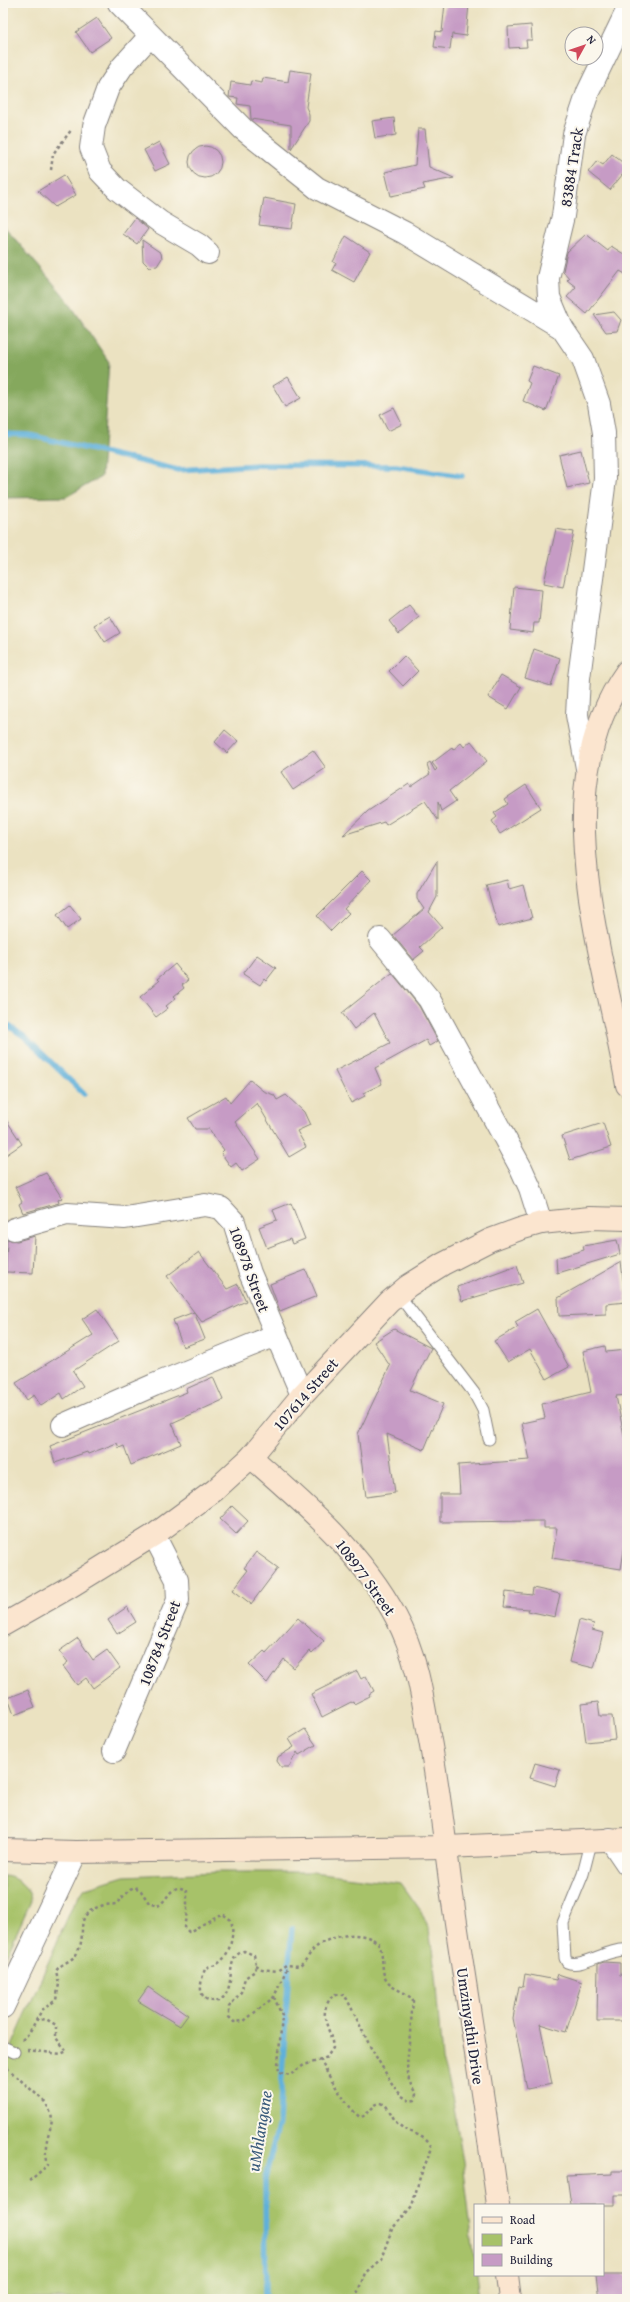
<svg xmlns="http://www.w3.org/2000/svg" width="630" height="2302" font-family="'Gentium Book Plus',serif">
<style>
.green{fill:#a7c269;stroke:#647252}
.forest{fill:#85a85d;stroke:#54654c}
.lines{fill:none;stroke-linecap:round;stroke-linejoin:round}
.stream{stroke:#5fb0da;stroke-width:5.5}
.building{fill:#c69bc5}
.lane-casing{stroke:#86827e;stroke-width:13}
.street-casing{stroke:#86827e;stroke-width:24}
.secondary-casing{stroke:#86827e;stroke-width:24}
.path{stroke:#86827e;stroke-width:2.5;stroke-dasharray:3 3;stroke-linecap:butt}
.lane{stroke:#fff;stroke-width:11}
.street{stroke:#fff;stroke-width:22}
.secondary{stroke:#fbe5cf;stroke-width:22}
.labels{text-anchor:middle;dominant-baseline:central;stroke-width:4;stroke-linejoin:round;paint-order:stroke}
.street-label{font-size:16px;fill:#22223b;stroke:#fbf7ec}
.water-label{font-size:17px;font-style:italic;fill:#3a5b7b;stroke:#fbf7ec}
</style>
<rect width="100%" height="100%" fill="#fbf7ec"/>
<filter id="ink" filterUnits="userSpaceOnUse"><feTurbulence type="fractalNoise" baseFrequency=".025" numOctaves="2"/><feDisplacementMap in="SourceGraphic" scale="8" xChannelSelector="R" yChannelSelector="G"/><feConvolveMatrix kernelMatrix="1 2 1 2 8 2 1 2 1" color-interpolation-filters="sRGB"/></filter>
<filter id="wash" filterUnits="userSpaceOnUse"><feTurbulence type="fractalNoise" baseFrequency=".012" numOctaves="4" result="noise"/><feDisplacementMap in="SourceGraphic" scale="16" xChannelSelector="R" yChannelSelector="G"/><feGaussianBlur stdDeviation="0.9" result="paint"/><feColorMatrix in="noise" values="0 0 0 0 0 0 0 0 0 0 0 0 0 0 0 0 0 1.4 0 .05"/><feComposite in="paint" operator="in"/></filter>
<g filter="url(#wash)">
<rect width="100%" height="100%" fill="#ebe2c1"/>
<g class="green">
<polygon points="221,1872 312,1872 401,1883 421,1911 429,1930 434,1963 442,2060 452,2096 463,2162 479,2299 3,2299 3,2067 73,1905 85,1888 124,1876"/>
<path d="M3,1876C16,1876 31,1889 31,1901L3,1963Z"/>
</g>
<polygon class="forest" points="3,225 66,298 109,362 101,477 66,497 3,498"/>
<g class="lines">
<g class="stream">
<polyline points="3,434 29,435 178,470 258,465 396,466 462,476"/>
<polyline points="3,1022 25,1037 84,1094"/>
<polyline points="289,1962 292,1928"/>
<polyline points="266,2299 265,2178 279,2123 289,1967"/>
</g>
</g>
<g id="blocks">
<g class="building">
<polygon points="445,3 469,4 466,36 452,34 450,49 434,47 436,31 442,32"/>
<polygon points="97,18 111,38 90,52 76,32"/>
<polygon points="531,25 532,40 526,40 527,47 509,48 508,27"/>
<polygon points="290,70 311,73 306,107 309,114 309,121 291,149 291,125 251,119 250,106 237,104 238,98 229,97 231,82 250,85 251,81 262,83 263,78 288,82"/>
<polygon points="394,118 396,135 375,138 372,121"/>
<polygon points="418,129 425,129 429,167 454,178 423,184 425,189 391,196 385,172 415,165"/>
<polygon points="159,142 170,164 155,171 144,150"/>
<circle cx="205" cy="162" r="16"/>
<polygon points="612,154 627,166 627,169 610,190 588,172 597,161 603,165"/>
<polygon points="64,175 76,195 55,207 38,191"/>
<polygon points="264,198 296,204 292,229 259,225"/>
<polygon points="135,218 148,229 137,244 123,234"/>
<polygon points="586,234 608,251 611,246 627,256 627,275 620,271 587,314 567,297 576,287 567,280 569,278 563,271 567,252"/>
<polygon points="346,236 370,252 354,282 332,270 336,263 333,262"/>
<polygon points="142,240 161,253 162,258 157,266 149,267 143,261"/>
<polygon points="614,312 621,320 617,331 606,332 594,315"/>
<polygon points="533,366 559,376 546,411 523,401 530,383 527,381"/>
<polygon points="288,377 301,398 285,407 273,386"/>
<polygon points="394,408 402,424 388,431 380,415"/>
<polygon points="581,450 589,483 567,488 559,455"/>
<polygon points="556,529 574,532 563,587 544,583"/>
<polygon points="514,587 542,590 539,623 534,623 533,633 510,630"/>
<polygon points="409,605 419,617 399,634 389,621"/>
<polygon points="110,616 120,633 105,642 94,625"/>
<polygon points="534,649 560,658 551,686 525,678"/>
<polygon points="404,656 418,671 403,686 389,671"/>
<polygon points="501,675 521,687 508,709 488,697"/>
<polygon points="225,730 238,741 227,753 215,742"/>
<polygon points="471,741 487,761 449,791 456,801 441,811 438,802 438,820 425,801 386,825 384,822 343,835 368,811 409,784 411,787 430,774 427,764 430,762 435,771 437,769 432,763 452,748 453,750 461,743 464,747"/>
<polygon points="313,750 326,768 293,790 281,772"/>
<polygon points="526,785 541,808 500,834 492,821 497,817 494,813 508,804 505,799"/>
<polygon points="437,861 437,897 429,912 442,927 420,947 424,951 413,960 393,935 424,909 417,899 417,894"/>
<polygon points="362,871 371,880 344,909 349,913 331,931 317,916"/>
<polygon points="507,880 509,889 523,885 532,918 498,927 486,885"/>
<polygon points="70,905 81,919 67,929 57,915"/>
<polygon points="257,955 276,968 266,981 264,979 260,985 243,974"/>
<polygon points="175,964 188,980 182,985 184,988 174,996 176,998 166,1006 168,1008 156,1017 140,997 159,981 157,979"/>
<polygon points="392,973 419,1006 438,1041 429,1046 426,1040 375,1068 382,1084 363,1093 365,1096 351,1103 335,1071 390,1043 374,1013 354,1029 342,1013"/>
<polygon points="250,1080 263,1091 274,1095 277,1100 286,1095 304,1112 310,1125 297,1131 306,1147 289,1157 257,1103 235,1122 260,1159 242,1171 236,1163 231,1167 221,1153 224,1150 209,1129 195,1129 188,1118 226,1096 230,1103"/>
<polygon points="3,1115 22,1144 3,1157"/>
<polygon points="603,1123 611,1147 570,1160 562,1136"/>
<polygon points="46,1173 62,1198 58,1200 59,1203 23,1213 19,1204 22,1202 15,1187"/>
<polygon points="291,1203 305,1239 292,1244 290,1239 267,1248 259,1227 277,1220 273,1210"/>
<polygon points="35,1236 33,1273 6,1272 7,1239 17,1241"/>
<polygon points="617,1240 620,1254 557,1273 556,1258 584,1250 583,1246"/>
<polygon points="199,1252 227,1289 238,1284 246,1301 202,1322 194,1312 205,1339 183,1347 173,1320 194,1312 167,1276"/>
<polygon points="621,1262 626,1302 606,1304 606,1314 559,1316 558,1298"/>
<polygon points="517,1265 523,1283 462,1301 457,1287"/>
<polygon points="306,1270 317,1296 280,1311 270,1284"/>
<polygon points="97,1309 119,1341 73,1371 83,1386 64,1399 61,1393 41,1406 34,1395 27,1400 16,1383 93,1335 82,1319"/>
<polygon points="537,1309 569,1367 547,1379 530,1349 508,1362 494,1341 518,1327 515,1322"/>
<polygon points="394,1329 431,1348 410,1390 443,1404 424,1450 387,1434 395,1493 366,1497 358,1434 390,1366 374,1342"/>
<polygon points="605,1346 606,1352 627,1350 627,1395 616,1396 627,1450 627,1544 625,1544 621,1569 552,1558 557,1528 544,1528 544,1521 440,1522 440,1494 460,1494 458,1465 530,1460 522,1423 545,1418 542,1404 591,1392 583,1351"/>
<polygon points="213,1377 223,1400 172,1423 181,1444 131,1465 124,1446 119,1448 117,1443 88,1454 87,1452 55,1463 50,1446 187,1392 186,1389"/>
<polygon points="232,1506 248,1521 236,1534 220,1519"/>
<polygon points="256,1552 278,1568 251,1604 233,1590 248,1570 244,1568"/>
<polygon points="533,1588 560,1594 555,1617 528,1611 529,1609 504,1607 506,1592 532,1595"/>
<polygon points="127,1607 136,1622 117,1634 108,1620"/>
<polygon points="298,1618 324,1641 312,1654 309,1651 294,1668 284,1659 267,1683 249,1665 264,1651 266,1653"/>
<polygon points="579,1620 594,1624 592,1630 603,1633 594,1668 569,1662"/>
<polygon points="78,1638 93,1660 107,1650 120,1668 93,1688 86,1678 77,1685 63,1666 68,1662 59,1651"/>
<polygon points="357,1671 361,1679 366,1676 374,1691 369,1694 370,1696 354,1704 353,1701 322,1717 311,1694"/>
<polygon points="28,1690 35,1707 14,1715 8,1698"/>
<polygon points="598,1702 600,1716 612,1716 615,1739 586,1742 581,1704"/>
<polygon points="305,1729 316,1745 299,1755 297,1752 289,1767 281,1767 277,1761 278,1757 294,1747 289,1739"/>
<polygon points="535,1763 560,1770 555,1786 530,1778"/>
<polygon points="604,1962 620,1963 620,1975 627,1975 627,2021 597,2021 598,1964"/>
<polygon points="525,1974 556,1980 558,1974 582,1982 566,2032 540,2024 552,2084 527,2089 513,2018 519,1986 523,1987"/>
<polygon points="148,1987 188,2015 180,2026 138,2001"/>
<polygon points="612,2171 627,2171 627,2195 615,2195 615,2205 571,2205 567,2176 612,2174"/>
<polygon points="596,2275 627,2275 627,2299 599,2299"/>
</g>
</g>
</g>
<g filter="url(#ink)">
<use href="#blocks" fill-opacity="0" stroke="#86827e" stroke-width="1"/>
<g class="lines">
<defs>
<g id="lane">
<polyline points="398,1294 474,1393 483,1410 489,1439"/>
<path d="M592,1839L583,1874L563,1923L565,1958L567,1962C582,1969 607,1948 627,1950"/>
<polyline points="3,2047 14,2052"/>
</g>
<g id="street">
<polyline points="119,3 243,129 317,188 405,233 562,328 583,359 599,404 604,433 605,479 579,678 577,715 587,768"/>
<polyline points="150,36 122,67 108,88 94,126 91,148 100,171 117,189 160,222 199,245 208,253"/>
<polyline points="562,328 549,297 548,278 563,216 574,134 588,92 627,11"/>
<polyline points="380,939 429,999 521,1168 530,1188 541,1223"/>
<polyline points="14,1229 67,1214 125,1218 205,1205 221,1208 234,1222 250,1273 302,1395"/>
<polyline points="63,1425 154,1385 276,1335"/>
<polyline points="114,1751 178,1600 177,1580 154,1535"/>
<polyline points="610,1839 627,1864"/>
<polyline points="3,2007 76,1852"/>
</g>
<g id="secondary">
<path d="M627,671C542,790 605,955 627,1085"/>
<path d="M251,1457C306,1505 361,1552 396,1617C416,1654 422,1694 429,1735C438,1783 444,1832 450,1881C465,1989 484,2097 498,2205"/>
<polyline points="3,1625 68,1588 154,1535 215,1490 251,1457 302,1395 389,1302 408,1286 443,1264 490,1240 520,1229 541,1223 590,1218 627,1219"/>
<polyline points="3,1850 76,1852 446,1847 627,1839"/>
<polyline points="507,2275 510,2299"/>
</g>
</defs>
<use href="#lane" class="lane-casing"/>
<use href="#street" class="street-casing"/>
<use href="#secondary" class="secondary-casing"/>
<g class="path">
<polyline points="51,170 53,154 72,129"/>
<path d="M256,1965L262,1969L277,1971L286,1965L300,1966C307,1960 311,1950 319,1945C335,1934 363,1930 378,1943C385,1955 380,1969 386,1980C393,1991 406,1990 413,2001L407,2065L409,2081L416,2094L415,2100L410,2101L402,2096L394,2087L371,2048L347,1999L343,1995L334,1994C315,2015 331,2026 333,2048L327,2057L321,2060C324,2071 352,2113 360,2117C369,2116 372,2104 380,2103C388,2103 392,2118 397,2123C408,2134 425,2133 432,2148L420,2177L412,2206L392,2229L381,2259L365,2273L355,2299"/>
<polyline points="274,1997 282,2016 278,2065 279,2072 290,2075 304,2065 321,2060"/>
<path d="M22,2040L29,2033L42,2010L56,2000L59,1984L56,1971C61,1963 73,1961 77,1953C89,1932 71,1916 101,1906C106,1904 111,1905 116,1904L130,1889L135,1887L141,1891L149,1903L157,1906C168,1902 171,1880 187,1891V1912L184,1927L189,1932L219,1915H224L231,1920C235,1933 230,1957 217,1964C213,1967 209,1965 205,1969C200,1983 195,2003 219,2001C239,1988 222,1958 244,1951L254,1955L256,1964L255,1971L245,1978L241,1992L229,2007V2017L234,2022L244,2021L274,1997L288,1966"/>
<polyline points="27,2050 61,2054 67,2051 56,2038 56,2025 46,2019 37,2020"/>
<path d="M7,2068L44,2101C59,2122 48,2126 46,2146C45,2152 47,2159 48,2165L28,2182"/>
<polyline points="3,2080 8,2065"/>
</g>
<use href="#lane" class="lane"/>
<use href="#street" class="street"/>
<use href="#secondary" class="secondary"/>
</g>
</g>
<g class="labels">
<g class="street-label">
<text transform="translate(571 167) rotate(-81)">83884 Track</text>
<text transform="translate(250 1269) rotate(70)">108978 Street</text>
<text transform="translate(305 1394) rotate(-49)">107614 Street</text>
<text transform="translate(366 1577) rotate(54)">108977 Street</text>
<text transform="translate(159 1643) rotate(-69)">108784 Street</text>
<text transform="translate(471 2026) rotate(82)">Umzinyathi Drive</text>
</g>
<g class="water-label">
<text transform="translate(259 2131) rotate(-81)">uMhlangane</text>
</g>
</g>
<rect width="630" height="2302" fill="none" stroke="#fbf7ec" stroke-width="16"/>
<rect x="474" y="2204" width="130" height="72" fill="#fbf7ec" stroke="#a4a2a5"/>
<rect x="482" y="2217" width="20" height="6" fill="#fbe5cf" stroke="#a4a2a5"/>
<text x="510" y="2224" font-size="12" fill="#22223b">Road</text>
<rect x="482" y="2234" width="20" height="12" fill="#a7c269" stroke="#a4a2a5"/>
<text x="510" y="2244" font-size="12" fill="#22223b">Park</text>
<rect x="482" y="2254" width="20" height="12" fill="#c69bc5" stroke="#a4a2a5"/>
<text x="510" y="2264" font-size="12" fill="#22223b">Building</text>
<g transform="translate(584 46) rotate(50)"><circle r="19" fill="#fbf7ec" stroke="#a4a2a5"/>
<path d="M0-3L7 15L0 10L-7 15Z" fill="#d1495b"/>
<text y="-6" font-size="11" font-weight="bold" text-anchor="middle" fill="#22223b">N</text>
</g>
</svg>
